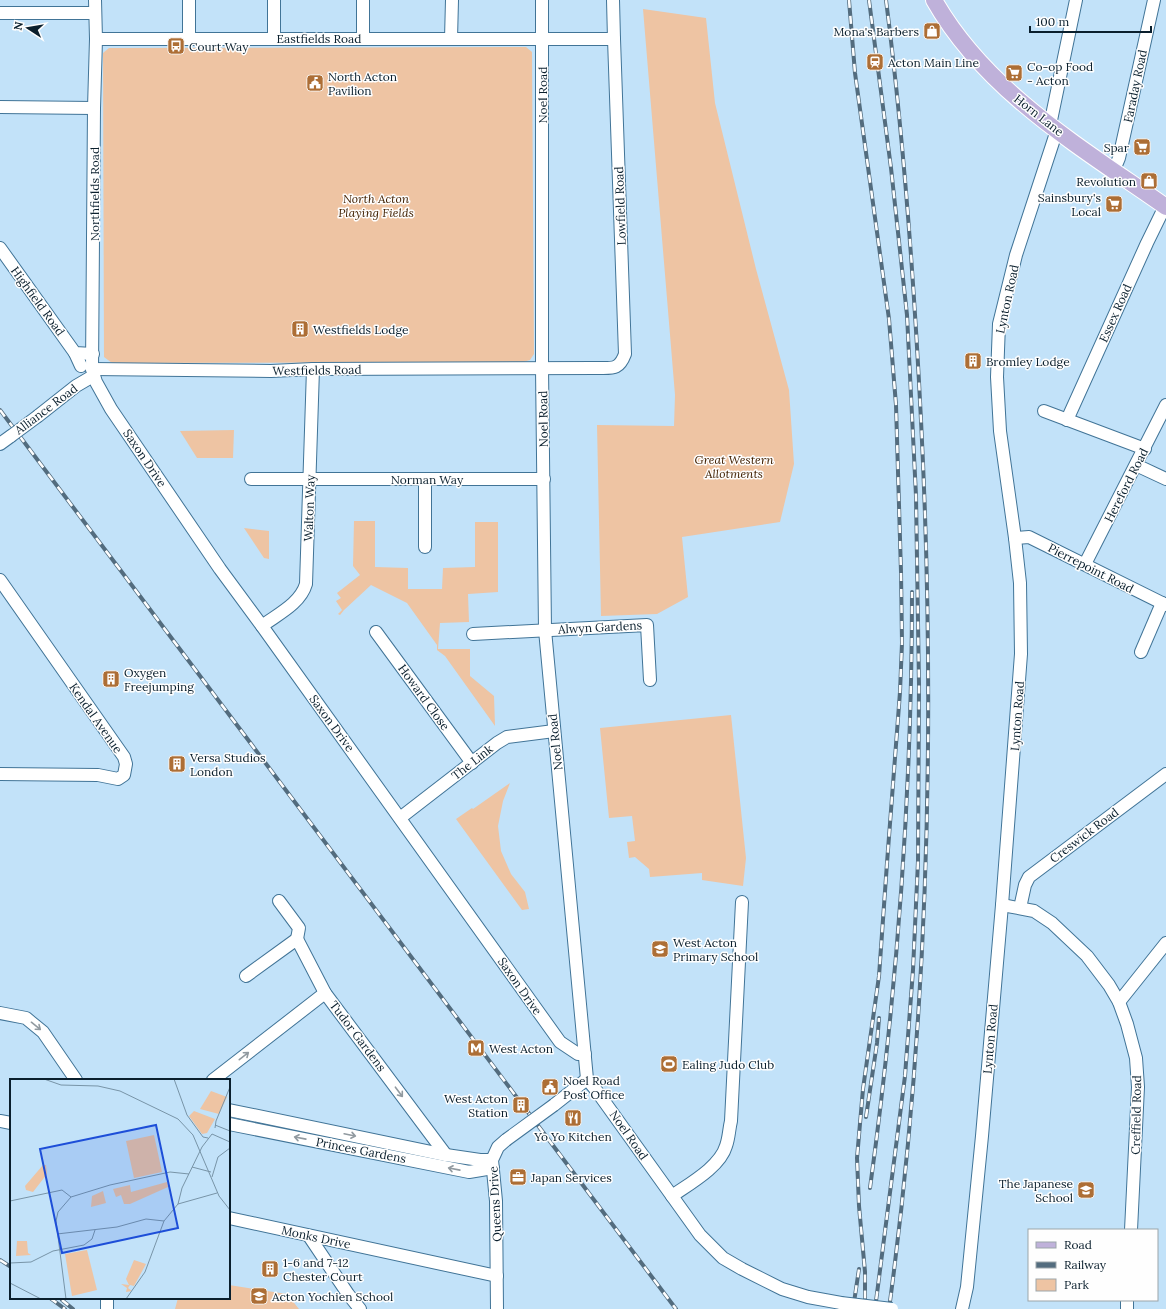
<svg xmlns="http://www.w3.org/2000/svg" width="1166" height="1309" font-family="Lora,serif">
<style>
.green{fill:#eec4a3}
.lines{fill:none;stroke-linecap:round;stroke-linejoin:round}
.minor-casing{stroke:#417497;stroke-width:14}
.major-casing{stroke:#fff;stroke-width:18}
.minor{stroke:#fff;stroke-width:12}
.major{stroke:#bfb1da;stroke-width:16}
.rail-casing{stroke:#536c7e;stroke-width:4}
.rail{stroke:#fefefe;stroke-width:2.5;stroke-dasharray:8;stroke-linecap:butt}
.minor-bridge-casing{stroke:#417497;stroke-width:14;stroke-linecap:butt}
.minor-bridge{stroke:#fff;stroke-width:12}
.oneway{stroke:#919aa0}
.labels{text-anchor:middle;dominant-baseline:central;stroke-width:3;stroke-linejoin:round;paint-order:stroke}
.poi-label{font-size:12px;fill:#0a1f2d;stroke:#fefefe;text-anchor:start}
.street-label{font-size:12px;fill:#0a1f2d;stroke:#fefefe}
.park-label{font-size:12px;font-style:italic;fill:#412000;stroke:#fefefe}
.inset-road{fill:none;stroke:#7894a7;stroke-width:1}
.view{fill:#1d4ed8;fill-opacity:0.15;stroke:#1d4ed8;stroke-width:2}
.inset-edge{fill:none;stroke:#0a1f2d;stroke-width:2}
</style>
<rect width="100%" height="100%" fill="#c2e2f9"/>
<g class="green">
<polygon points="643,9 706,18 715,103 756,269 789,390 794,464 780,522 682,537 688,597 657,614 601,616 597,425 674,426 675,395"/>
<polygon points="526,47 532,52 534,354 530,360 523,362 112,363 104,357 103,53 109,48"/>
<polygon points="234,430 233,458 197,458 180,431"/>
<polygon points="354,521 375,521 375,567 408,568 408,589 442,589 443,568 475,567 475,522 498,522 498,592 468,594 469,622 440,623 438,649 470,649 470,676 494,696 495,726 445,656 437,650 437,645 407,603 371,585 344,610 340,615 338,614 342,610 336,601 341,598 337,593 360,575 353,566"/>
<polygon points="244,528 269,531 269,559 264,558"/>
<polygon points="731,715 746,858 743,886 702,880 702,873 650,877 649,869 635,857 629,858 627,842 635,841 632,816 609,818 600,728"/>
<polygon points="510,783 503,801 498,826 501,851 511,874 525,892 529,909 522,910 456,819 472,808 473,809"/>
<polygon points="229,1285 287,1294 299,1309 175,1309 178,1298 229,1298"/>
</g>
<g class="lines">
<defs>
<g id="minor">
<polyline points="95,0 96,39 94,108 92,369 96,382 111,409 220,569 262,626 560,1042 578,1054 585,1054"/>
<polyline points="189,0 189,39"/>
<polyline points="274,0 274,38"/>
<polyline points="542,0 542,368 545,630 587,1079 596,1090 700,1235 723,1258 742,1269 782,1289 808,1297 841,1303"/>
<polyline points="613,0 614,39"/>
<polyline points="0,13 95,13"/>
<polyline points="363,38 363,0"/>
<polyline points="451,39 452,0"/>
<polyline points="0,107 94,108"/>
<polyline points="1050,125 1076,0"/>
<polyline points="1114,170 1119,158 1154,0"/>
<polyline points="0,248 75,353 93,354"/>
<polyline points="75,353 81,366"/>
<path d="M92,369L271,371L313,369L597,368C613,368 619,370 625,354L614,39H96"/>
<polyline points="1044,411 1145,449"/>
<polyline points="38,416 76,386 93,376"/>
<polyline points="1067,420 1147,243 1165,206"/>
<polyline points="0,444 11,436"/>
<polyline points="1136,465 1166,479"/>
<polyline points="251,479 544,479"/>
<polyline points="1015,538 1029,537 1166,605"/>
<polyline points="425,547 425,479"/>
<polyline points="1085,564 1166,405"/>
<polyline points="0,580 124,757 126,764 124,775 118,779 98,775 0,774"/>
<path d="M262,626C278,614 300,604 306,584L313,369"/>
<polyline points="376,632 472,763"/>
<polyline points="473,634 647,625 650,680"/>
<polyline points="1141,652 1162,603"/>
<polyline points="400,818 497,743 507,737 554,731"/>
<polyline points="279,901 299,928 297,939"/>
<polyline points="1002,905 1034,911 1052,923 1087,956 1109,985 1119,1002 1127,1024 1136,1058 1138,1087 1131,1230"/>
<polyline points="1020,908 1025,885 1029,877 1166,774"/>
<polyline points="246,976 297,939 325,993 446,1155"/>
<polyline points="1119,1002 1166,943"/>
<polyline points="0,1013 26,1018 43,1032 76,1080"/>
<polyline points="213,1080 325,993"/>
<polyline points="554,1105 587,1079"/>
<polyline points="229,1110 446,1155 480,1160 492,1160"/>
<polyline points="0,1121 11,1123"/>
<polyline points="229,1124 469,1172 493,1168"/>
<path d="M672,1196C689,1184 720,1167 726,1146C729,1138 729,1129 731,1121L742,902"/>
<polyline points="229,1218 497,1276"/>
<polyline points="309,1236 348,1294 360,1309"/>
<polyline points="107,1298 107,1309"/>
<polyline points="497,1309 496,1201 492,1160 498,1147 506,1140"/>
<polyline points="962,1309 967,1287 982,1136 1002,905 1021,654 1020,583 1015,538 1000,431 997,377 999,324 1016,255 1057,130"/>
<polyline points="1127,1309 1127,1300"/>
</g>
<path id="major" d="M934,0C986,92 1082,148 1166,207"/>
</defs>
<use href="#minor" class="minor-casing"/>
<use href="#major" class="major-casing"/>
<use href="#minor" class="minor"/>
<use href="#major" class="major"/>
<defs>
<g id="rail">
<polyline points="849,0 855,73 889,319 896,405 901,572 902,643 900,692 887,863 879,976 863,1089 857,1158 859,1206 865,1272 865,1309"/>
<polyline points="869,0 891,168 907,315 916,496 919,685 918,861 913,970 905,1076 875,1309"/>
<path d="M886,0C904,140 914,280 921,420C936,717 929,1014 889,1309"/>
<polyline points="0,410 676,1309"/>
<polyline points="866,1117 877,1043 879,1018"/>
<path d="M870,1188C897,991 912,791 912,592"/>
<polyline points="0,1260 11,1267"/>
<polyline points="50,1298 65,1309"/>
<polyline points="62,1300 73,1309"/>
<polyline points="853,1309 859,1269"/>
</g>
</defs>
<use href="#rail" class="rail-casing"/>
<use href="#rail" class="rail"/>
<defs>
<g id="minor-bridge">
<polyline points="11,436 38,416"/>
<polyline points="506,1140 554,1105"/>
<polyline points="841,1303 892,1309"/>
</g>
</defs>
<use href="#minor-bridge" class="minor-bridge-casing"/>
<use href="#minor-bridge" class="minor-bridge"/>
</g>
<defs><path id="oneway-shaft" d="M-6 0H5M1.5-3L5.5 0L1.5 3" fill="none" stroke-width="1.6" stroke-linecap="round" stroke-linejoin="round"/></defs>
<g class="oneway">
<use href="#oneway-shaft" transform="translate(36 1026) rotate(39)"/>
<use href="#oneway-shaft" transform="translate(244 1056) rotate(-38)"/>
<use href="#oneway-shaft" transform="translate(399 1092) rotate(53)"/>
<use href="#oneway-shaft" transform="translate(350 1135) rotate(12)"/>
<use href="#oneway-shaft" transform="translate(300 1138) rotate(-169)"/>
<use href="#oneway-shaft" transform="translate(454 1169) rotate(-169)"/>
</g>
<defs>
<symbol id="shop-square" viewBox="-11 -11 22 22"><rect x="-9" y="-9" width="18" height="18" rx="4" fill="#ad6e35" stroke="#fefefe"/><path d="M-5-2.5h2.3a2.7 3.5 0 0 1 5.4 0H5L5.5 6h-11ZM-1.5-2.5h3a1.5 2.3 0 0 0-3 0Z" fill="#fff"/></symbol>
<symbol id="bus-square" viewBox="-11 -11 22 22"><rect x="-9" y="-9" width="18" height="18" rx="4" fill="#ad6e35" stroke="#fefefe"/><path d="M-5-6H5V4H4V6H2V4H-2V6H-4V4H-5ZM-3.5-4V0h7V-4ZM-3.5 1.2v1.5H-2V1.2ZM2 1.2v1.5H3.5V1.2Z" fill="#fff"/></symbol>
<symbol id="station-square" viewBox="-11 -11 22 22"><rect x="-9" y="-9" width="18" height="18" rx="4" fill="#ad6e35" stroke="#fefefe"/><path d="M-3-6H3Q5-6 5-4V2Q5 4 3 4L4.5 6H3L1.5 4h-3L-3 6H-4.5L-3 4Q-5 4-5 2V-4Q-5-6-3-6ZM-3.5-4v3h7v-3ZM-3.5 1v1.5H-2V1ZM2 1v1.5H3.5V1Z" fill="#fff"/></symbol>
<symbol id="supermarket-square" viewBox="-11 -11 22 22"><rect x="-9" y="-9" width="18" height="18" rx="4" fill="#ad6e35" stroke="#fefefe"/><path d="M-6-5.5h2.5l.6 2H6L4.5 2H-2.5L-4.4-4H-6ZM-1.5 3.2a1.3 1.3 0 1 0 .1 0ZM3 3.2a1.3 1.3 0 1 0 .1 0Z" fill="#fff"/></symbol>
<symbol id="civic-square" viewBox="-11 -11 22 22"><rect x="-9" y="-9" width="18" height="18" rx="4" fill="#ad6e35" stroke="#fefefe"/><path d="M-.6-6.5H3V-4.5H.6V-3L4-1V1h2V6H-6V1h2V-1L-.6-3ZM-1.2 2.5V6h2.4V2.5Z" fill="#fff"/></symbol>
<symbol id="building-square" viewBox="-11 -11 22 22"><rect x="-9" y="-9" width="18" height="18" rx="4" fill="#ad6e35" stroke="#fefefe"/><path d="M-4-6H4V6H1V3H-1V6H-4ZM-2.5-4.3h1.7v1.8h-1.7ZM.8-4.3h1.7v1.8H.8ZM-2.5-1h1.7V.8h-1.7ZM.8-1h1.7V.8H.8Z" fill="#fff"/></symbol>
<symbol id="school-square" viewBox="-11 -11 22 22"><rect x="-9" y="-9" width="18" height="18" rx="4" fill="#ad6e35" stroke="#fefefe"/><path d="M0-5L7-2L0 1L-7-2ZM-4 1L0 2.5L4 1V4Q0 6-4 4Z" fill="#fff"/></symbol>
<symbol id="metro-square" viewBox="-11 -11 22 22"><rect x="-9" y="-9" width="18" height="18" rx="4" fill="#ad6e35" stroke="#fefefe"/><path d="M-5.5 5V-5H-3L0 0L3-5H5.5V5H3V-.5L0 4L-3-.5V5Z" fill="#fff"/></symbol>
<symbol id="stadium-square" viewBox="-11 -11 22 22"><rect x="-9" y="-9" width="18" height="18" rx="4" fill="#ad6e35" stroke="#fefefe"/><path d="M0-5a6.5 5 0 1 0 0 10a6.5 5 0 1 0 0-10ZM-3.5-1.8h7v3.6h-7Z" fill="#fff"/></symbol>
<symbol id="restaurant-square" viewBox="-11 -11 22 22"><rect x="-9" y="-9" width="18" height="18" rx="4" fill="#ad6e35" stroke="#fefefe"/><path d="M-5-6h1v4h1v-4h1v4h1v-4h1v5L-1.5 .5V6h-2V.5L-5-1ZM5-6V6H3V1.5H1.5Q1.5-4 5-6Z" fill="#fff"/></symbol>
<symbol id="office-square" viewBox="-11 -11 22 22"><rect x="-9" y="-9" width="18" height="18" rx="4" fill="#ad6e35" stroke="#fefefe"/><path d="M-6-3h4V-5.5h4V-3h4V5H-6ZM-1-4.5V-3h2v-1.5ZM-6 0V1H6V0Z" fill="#fff"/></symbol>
</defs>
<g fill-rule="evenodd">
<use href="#shop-square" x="922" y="21" width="20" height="20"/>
<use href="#bus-square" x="166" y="36" width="20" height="20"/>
<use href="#station-square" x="865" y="52" width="20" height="20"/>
<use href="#supermarket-square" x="1004" y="63" width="20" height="20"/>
<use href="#civic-square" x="305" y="73" width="20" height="20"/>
<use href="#supermarket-square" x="1132" y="137" width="20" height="20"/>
<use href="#shop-square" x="1139" y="171" width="20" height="20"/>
<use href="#supermarket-square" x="1104" y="194" width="20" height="20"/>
<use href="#building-square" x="290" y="319" width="20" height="20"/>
<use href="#building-square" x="963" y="351" width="20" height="20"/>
<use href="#building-square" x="101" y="669" width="20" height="20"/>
<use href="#building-square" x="167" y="754" width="20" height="20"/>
<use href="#school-square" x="650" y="939" width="20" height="20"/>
<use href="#metro-square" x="466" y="1038" width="20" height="20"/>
<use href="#stadium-square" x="659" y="1054" width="20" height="20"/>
<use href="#civic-square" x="540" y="1077" width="20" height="20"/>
<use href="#building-square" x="511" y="1095" width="20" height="20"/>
<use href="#restaurant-square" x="563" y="1108" width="20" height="20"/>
<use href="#office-square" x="508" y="1167" width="20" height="20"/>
<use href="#school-square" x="1076" y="1180" width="20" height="20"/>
<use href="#building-square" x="260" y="1259" width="20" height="20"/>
<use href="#school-square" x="249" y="1286" width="20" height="20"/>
</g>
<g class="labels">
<g class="poi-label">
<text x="919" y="31" text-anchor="end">Mona's Barbers</text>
<text x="189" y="46">Court Way</text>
<text x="888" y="62">Acton Main Line</text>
<text x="1027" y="66">Co-op Food<tspan x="1027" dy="14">- Acton</tspan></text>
<text x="328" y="76">North Acton<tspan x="328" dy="14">Pavilion</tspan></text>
<text x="1129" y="147" text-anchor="end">Spar</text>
<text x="1136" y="181" text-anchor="end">Revolution</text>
<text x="1101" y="197" text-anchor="end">Sainsbury's<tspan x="1101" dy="14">Local</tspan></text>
<text x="313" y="329">Westfields Lodge</text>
<text x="986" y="361">Bromley Lodge</text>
<text x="124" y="672">Oxygen<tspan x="124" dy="14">Freejumping</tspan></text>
<text x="190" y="757">Versa Studios<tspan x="190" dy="14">London</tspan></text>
<text x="673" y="942">West Acton<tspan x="673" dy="14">Primary School</tspan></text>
<text x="489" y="1048">West Acton</text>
<text x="682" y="1064">Ealing Judo Club</text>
<text x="563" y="1080">Noel Road<tspan x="563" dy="14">Post Office</tspan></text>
<text x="508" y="1098" text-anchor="end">West Acton<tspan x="508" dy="14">Station</tspan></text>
<text x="573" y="1136" text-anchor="middle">Yo Yo Kitchen</text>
<text x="531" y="1177">Japan Services</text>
<text x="1073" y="1183" text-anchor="end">The Japanese<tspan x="1073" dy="14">School</tspan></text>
<text x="283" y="1262">1-6 and 7-12<tspan x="283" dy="14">Chester Court</tspan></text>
<text x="272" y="1296">Acton Yochien School</text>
</g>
<g class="street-label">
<text x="319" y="38">Eastfields Road</text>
<text transform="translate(1135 86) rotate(-78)">Faraday Road</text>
<text transform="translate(542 95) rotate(-90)">Noel Road</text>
<text transform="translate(1039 115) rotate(38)">Horn Lane</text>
<text transform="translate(94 194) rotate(-90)">Northfields Road</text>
<text transform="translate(620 206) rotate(-92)">Lowfield Road</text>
<text transform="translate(1007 299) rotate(-78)">Lynton Road</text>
<text transform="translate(38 301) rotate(54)">Highfield Road</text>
<text transform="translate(1115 313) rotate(-66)">Essex Road</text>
<text transform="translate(317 370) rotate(-1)">Westfields Road</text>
<text transform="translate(46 409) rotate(-37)">Alliance Road</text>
<text transform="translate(543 419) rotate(-91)">Noel Road</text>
<text transform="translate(145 458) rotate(56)">Saxon Drive</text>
<text x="427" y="479">Norman Way</text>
<text transform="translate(1126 485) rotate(-63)">Hereford Road</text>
<text transform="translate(309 508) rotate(-88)">Walton Way</text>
<text transform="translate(1091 568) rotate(27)">Pierrepoint Road</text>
<text transform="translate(600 627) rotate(-3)">Alwyn Gardens</text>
<text transform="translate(424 697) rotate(54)">Howard Close</text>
<text transform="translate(1017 716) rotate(-86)">Lynton Road</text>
<text transform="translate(96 718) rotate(55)">Kendal Avenue</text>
<text transform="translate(332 723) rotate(54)">Saxon Drive</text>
<text transform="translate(555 742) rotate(-96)">Noel Road</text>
<text transform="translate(472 762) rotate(-38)">The Link</text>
<text transform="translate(1084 835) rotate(-37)">Creswick Road</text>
<text transform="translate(520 986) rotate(55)">Saxon Drive</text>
<text transform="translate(358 1036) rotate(53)">Tudor Gardens</text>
<text transform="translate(990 1039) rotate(-85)">Lynton Road</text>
<text transform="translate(1136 1115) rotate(-89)">Creffield Road</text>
<text transform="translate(629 1135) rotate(55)">Noel Road</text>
<text transform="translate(361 1150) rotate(11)">Princes Gardens</text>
<text transform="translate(495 1204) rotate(-93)">Queens Drive</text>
<text transform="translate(316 1237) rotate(12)">Monks Drive</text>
</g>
<g class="park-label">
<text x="376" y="198">North Acton<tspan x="376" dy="14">Playing Fields</tspan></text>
<text x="734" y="459">Great Western<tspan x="734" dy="14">Allotments</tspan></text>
</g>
</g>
<g transform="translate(10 1079)">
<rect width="220" height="220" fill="#c2e2f9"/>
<path d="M201,12L217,18L209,35L190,30ZM184,32L205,40L197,54L192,55L179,37ZM144,56L152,93L124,99L116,62ZM33,86H36L37,95L23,113L16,111L15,107ZM157,103L158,108L120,125H114L111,116L106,118L103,110L120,106L121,113ZM93,112L96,124L81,128L82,117ZM7,162H17L18,174L21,176L6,177ZM77,171L87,211L62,217L55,175ZM124,181L136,185L124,207L120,206L118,209L122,212L116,213L117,209L111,205L119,206L116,200Z" fill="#eec4a3"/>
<path class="inset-road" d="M34,0L51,6L88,7L110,12L168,40L183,56L209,117L220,131M164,0L177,36L193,58L198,59M205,46L220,52M205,49L206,42L220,8M182,88L201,93M202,98L208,78L220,69M0,122L52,111L61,118M168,125L207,114M47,155L107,148L136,140L154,142M0,184L21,183L43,172L74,166L82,160L85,151M0,204L31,220M56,220L46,142L48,133L61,118L100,106L160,93L179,95M116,220L135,193L154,142L168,125L172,109L192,68L202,55L220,63"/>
<path class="view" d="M146,46L168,149L52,174L30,70Z"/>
<rect width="220" height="220" class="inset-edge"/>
</g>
<rect x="1028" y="1229" width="130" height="72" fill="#fefefe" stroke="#9ca5aa"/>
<rect x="1036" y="1242" width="20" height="6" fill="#bfb1da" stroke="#9ca5aa"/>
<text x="1064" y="1249" font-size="12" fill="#0a1f2d">Road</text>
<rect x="1036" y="1262" width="20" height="6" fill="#536c7e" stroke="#9ca5aa"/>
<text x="1064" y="1269" font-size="12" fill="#0a1f2d">Railway</text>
<rect x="1036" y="1279" width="20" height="12" fill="#eec4a3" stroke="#9ca5aa"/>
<text x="1064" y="1289" font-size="12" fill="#0a1f2d">Park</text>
<g transform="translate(28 28) rotate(282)" stroke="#fefefe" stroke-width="3" paint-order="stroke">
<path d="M0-3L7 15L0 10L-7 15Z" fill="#0a1f2d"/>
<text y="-6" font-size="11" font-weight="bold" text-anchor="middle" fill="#0a1f2d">N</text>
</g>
<path d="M1030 26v6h121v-6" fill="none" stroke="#0a1f2d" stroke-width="2"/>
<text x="1036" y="26" font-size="12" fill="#0a1f2d" stroke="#fefefe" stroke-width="3" paint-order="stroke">100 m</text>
</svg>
